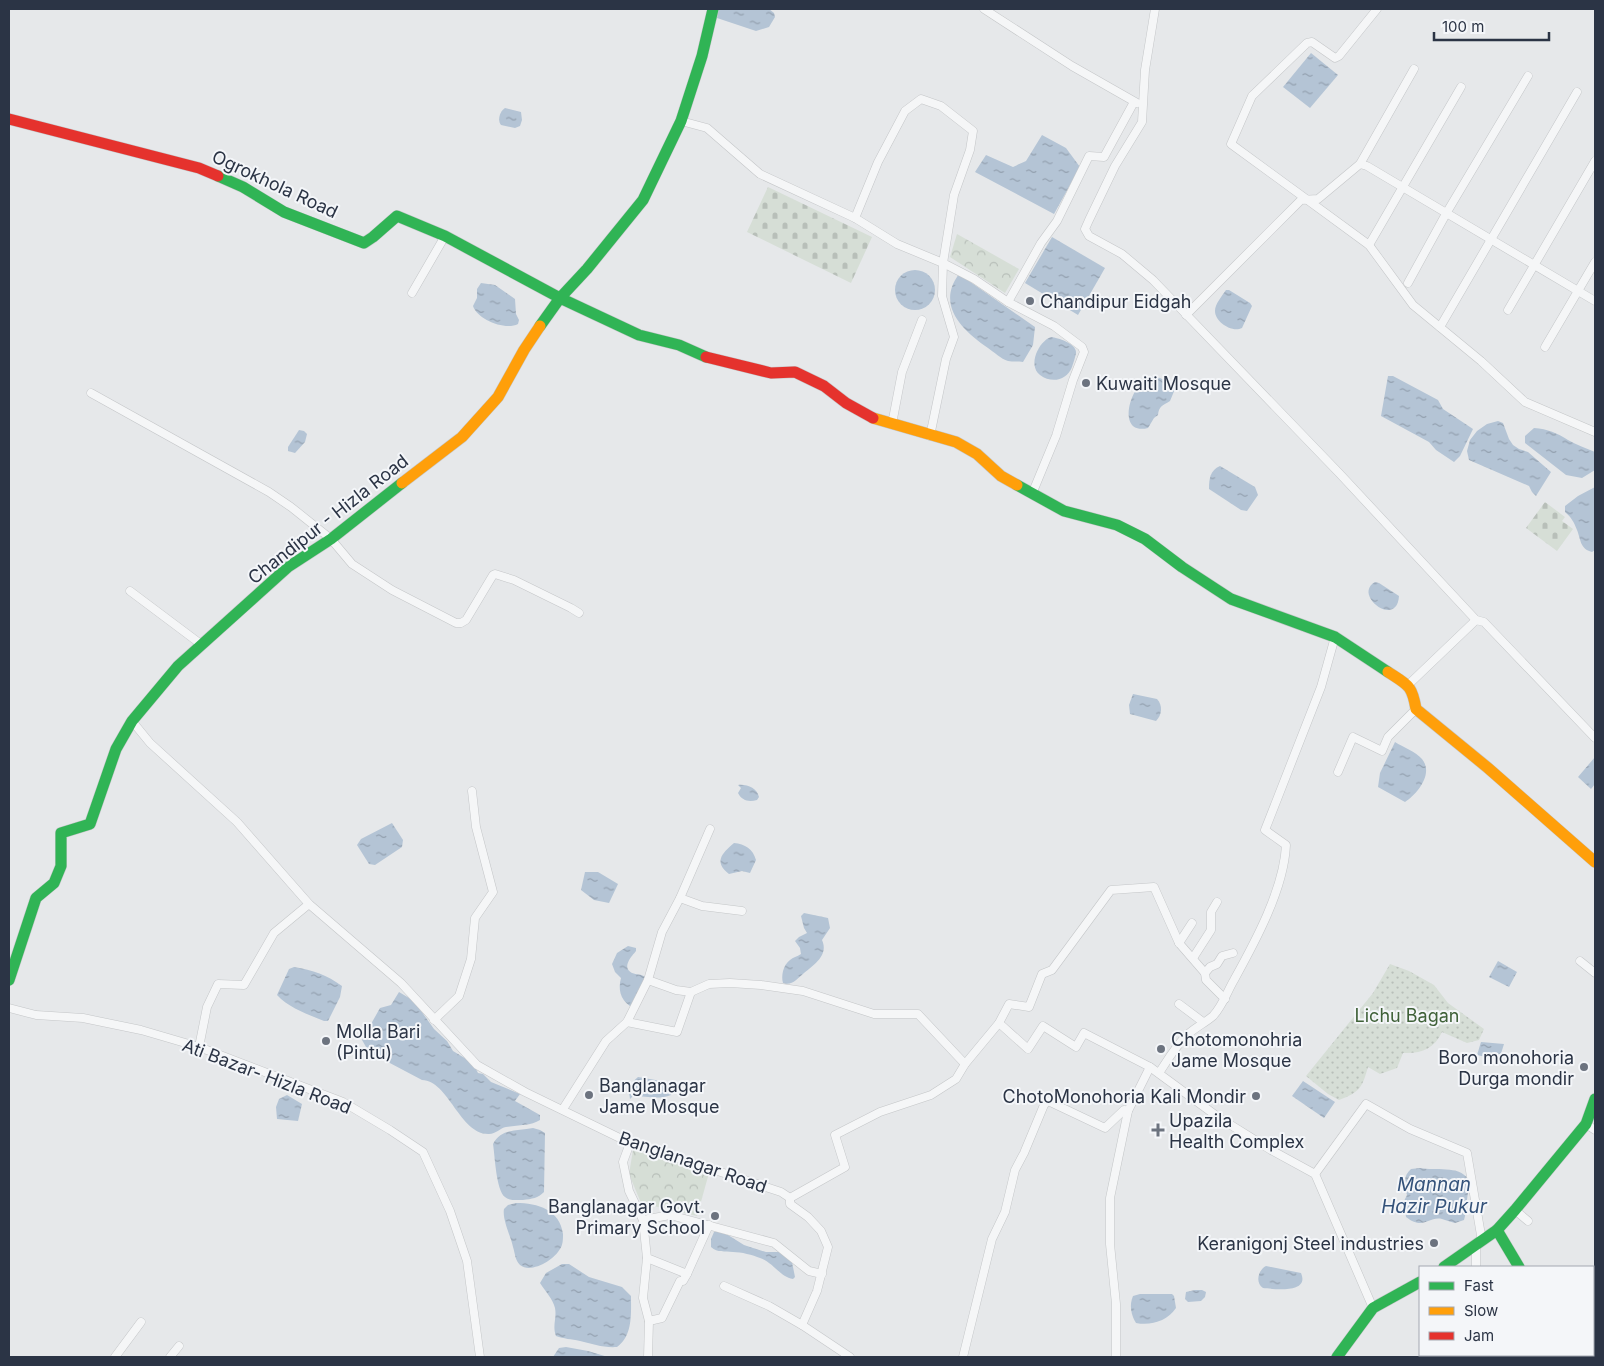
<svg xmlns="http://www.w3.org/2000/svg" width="1604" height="1366" font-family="Inter,sans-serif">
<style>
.cemetery{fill:url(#cemetery-stones)}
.park{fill:url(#park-crowns)}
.garden{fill:url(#garden-dots)}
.water{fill:url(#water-ripples)}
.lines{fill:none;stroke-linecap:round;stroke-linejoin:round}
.street-casing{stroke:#c4c6c8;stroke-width:9}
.fast-casing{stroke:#c4c6c8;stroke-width:12}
.slow-casing{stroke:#c4c6c8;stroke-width:12}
.jam-casing{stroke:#c4c6c8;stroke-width:12}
.street{stroke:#f5f6f7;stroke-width:8}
.fast{stroke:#30b455;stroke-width:11}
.slow{stroke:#ff9f0a;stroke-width:11}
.jam{stroke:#e5322d;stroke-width:11}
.poi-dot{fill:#6c737f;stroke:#f4f6f9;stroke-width:2}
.labels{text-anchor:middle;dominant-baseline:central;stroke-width:4;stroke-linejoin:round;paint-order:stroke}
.street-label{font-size:18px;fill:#2b3445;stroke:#f4f6f9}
.poi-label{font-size:18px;fill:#2b3445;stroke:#f4f6f9;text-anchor:start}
.park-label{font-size:18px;fill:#3f6138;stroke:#f4f6f9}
.water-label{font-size:19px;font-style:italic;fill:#34527a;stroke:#f4f6f9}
</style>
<defs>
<pattern id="cemetery-stones" width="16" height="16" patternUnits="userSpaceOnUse" patternTransform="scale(1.25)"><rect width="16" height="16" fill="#d6ded6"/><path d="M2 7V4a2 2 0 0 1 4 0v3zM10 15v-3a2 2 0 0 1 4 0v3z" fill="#b8bfb9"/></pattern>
<pattern id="park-crowns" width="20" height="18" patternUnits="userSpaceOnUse" patternTransform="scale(1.25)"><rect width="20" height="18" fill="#d6ded6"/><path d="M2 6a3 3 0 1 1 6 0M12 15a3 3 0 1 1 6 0" fill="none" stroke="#b8bfb9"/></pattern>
<pattern id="garden-dots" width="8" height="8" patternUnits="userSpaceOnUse" patternTransform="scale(1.25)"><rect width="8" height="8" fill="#d6ded6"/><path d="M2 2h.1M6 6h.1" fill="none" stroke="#b8bfb9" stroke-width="1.8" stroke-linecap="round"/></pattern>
<pattern id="water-ripples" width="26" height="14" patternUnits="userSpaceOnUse" patternTransform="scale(1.25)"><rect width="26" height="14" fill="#b4c4d5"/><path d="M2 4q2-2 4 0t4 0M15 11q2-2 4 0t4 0" fill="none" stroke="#93a0af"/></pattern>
</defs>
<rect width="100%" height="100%" fill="#e6e8ea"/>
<g class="cemetery">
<polygon points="768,187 872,237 851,283 747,232"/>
<polygon points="1545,502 1565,517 1562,521 1573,529 1557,551 1526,528"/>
</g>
<g class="park">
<polygon points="957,234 1019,269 1005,293 950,257"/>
<polygon points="633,1150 709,1173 697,1216 641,1203 629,1174"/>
</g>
<path class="garden" d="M1390,964L1409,971L1434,985L1448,1003L1484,1029L1479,1040L1467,1043L1442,1032C1434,1049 1421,1054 1403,1053L1397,1068L1380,1074L1368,1067C1362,1088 1360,1092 1339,1100L1328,1094L1306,1076L1373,993Z"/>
<g class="water">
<polygon points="718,9 769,9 774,13 775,17 769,27 756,31 717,18"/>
<polygon points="1311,53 1338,75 1310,108 1283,87"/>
<path d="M505,108L521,112L522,120L520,126L515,128L501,125C497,120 500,111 505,108Z"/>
<polygon points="1042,135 1066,148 1080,167 1054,214 975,172 986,155 1013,167 1026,161"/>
<polygon points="1052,237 1105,268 1078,315 1025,283"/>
<circle cx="915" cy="290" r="20"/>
<path d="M959,274L1035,327L1033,345L1023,362C1018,361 1013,362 1008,361C1001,359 994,352 988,348C962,330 936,305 959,274Z"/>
<path d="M481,283L495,285L515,299L516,314L519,320L518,324C505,331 477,319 473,306L477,298V289Z"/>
<path d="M1226,290H1229L1250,303L1252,306L1242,328C1232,333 1215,322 1215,311C1215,304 1222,296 1226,290Z"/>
<path d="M1051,337C1058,338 1075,343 1076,352C1076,355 1073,364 1072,367C1067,380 1052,384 1040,375C1027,365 1039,341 1051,337Z"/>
<path d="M1150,376L1160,378L1174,385L1175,389L1170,401C1162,406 1159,406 1158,415L1154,418L1148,428C1116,436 1129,385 1150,376Z"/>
<polygon points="1388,376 1393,376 1438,400 1443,409 1473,429 1460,456 1454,462 1436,450 1429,442 1381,416"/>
<polygon points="1498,421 1503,423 1509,439 1513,445 1519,449 1528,452 1551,472 1536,496 1532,492 1529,486 1469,460 1467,451 1470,440 1477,431 1487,424"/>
<path d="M1534,428C1548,429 1557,433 1568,440C1577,445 1586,448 1595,452V470L1582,478L1566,475L1525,443V436Z"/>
<polygon points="299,430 304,431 307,434 305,442 295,453 288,451 288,447"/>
<path d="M1220,466L1255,487L1258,495L1247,511L1241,510L1209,489C1209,479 1210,470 1220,466Z"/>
<path d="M1595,487V550L1592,552C1580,549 1581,540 1577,530C1574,522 1571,517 1565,512V506L1578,496Z"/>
<path d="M1375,582L1379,583L1399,596C1397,629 1352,595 1375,582Z"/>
<path d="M1133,694L1157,699C1163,705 1162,715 1156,721L1130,714L1129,705Z"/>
<path d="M1395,742C1403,747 1416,752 1422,759C1434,774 1417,794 1405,802L1378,787L1380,773Z"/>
<polygon points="1595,757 1595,784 1591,789 1578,777"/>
<path d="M738,785C747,784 757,788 759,797L757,800C749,802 742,801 738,793L741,788Z"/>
<polygon points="392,823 403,840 402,847 375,865 369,864 357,845 361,839"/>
<path d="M734,843C745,844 753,849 756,860L750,873L742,871L729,874C714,862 721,854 734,843Z"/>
<polygon points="585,872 598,872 618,884 609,903 594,900 581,890"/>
<path d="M804,913L828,918L830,928L822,940C829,955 814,965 804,973C797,979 792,986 783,983C781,976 783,965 790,960C793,957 797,957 801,954L800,948L795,941L799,937L807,933L804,928L801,916Z"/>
<path d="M628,946L636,948V951C632,956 621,967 632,973C637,975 640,973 647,978L633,1005L630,1006C620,999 618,989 621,978L615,972L612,964L617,953Z"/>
<polygon points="1498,961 1517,972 1509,987 1489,977"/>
<path d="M294,967C313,970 327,975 342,986L340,997L328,1021H324C307,1014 289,1008 277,995L289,969Z"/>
<path d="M399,992L414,1001L434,1029L447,1041L453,1051L473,1063L478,1073L483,1074L491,1082L520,1094L515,1101L540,1115V1120C531,1126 517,1125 506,1127C500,1128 496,1134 489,1134C460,1135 449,1081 422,1080L369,1052L362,1040L380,1008L391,1005Z"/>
<polygon points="1481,1042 1504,1044 1499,1060 1477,1055"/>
<path d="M638,1077L667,1082L673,1089L671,1095C658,1100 647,1096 633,1096L630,1099L628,1086Z"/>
<polygon points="1303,1081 1335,1102 1324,1118 1292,1096"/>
<polygon points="287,1095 302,1104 298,1121 277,1119 276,1107 279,1099"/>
<path d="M533,1128L540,1130L545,1133L544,1192C538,1198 532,1199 523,1200C518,1200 509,1201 505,1197C496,1190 495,1156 493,1144C501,1128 517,1131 533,1128Z"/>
<path d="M1420,1168C1435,1171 1459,1165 1468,1179L1467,1184L1469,1189C1466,1199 1467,1210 1464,1220L1455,1223C1450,1222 1446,1220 1442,1219C1428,1216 1424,1231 1406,1217L1404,1201L1407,1195C1404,1185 1403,1176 1411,1169Z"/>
<path d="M516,1203C538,1203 560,1210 563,1234C563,1239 563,1245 560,1249C554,1260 531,1274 520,1265C515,1260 515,1253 513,1247C511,1237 502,1219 504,1209L508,1205Z"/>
<path d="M717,1231L728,1235L744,1245L753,1248L766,1252H781L792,1262L795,1277L793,1279C780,1277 774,1263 760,1258C753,1255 741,1252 733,1252C724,1251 718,1253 711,1247V1239L714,1232Z"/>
<path d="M562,1264H569L589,1277L622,1287L631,1296C631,1313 633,1336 617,1347C604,1348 592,1344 580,1341C571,1339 564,1339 556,1336C552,1326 557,1318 555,1308C553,1299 545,1291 540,1283L546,1273Z"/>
<path d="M1266,1266L1301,1273C1310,1294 1274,1289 1263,1288C1255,1283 1258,1270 1266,1266Z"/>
<polygon points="1195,1290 1202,1290 1206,1292 1205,1297 1201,1301 1188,1302 1185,1299 1186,1292"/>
<path d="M1140,1294H1172L1174,1296L1176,1308C1167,1321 1151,1326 1136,1323C1131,1315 1129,1305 1133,1296Z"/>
<polygon points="566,1347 588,1351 608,1357 553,1357 559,1348"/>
</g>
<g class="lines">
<defs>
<g id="street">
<polyline points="984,9 1072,66 1137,103"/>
<polyline points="1155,9 1145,70 1142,122 1115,166 1089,220 1085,229 1089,236 1122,254 1153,280 1340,474 1476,620"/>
<polyline points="1377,9 1339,56 1335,58 1312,42 1307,43 1252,96 1231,144 1369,245 1413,305 1481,361 1525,402 1595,432"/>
<polyline points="681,121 707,128 760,174 855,218 897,244 943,263 974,279 1008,302 1054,326 1082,347 1084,352 1073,380 1056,436 1032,494"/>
<polyline points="1360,164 1414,69"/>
<polyline points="855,218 878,162 905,111 921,99 941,106 973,131 970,150 954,195 943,263 942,296 954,337 946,359 930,436"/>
<polyline points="1369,245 1461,87"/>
<polyline points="1408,283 1447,212 1528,76"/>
<polyline points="412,293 445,236"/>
<polyline points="1008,302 1041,243 1057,221 1089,156 1104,157 1134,102"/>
<polyline points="1508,310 1595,161"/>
<polyline points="1186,315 1301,200 1318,199 1360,164 1367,166 1595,301"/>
<polyline points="1440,327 1577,92"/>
<polyline points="1545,347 1595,262"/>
<polyline points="91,393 269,492 291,507 331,539 352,564 392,590 456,623 461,623 466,620 493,575 495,574 514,580 571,608 579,613"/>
<polyline points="892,424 902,372 922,320"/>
<polyline points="130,591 202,645"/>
<polyline points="1408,685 1476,620 1484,622 1595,738"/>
<polyline points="132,721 150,743 237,822 309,904 401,983 477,1065 525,1092 630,1143 730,1175 781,1192 790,1198 790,1204 808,1217 821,1231 828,1247 817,1291 802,1325 850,1357"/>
<polyline points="1338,772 1353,737 1382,751 1388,737 1416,709"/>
<polyline points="680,898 702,906 742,911"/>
<polyline points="1192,923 1179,943 1205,973 1206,980 1225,999"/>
<polyline points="1193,958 1211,930 1211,912 1217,902"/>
<polyline points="1580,961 1595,973"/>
<polyline points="1205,973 1210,967 1217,964 1222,956 1233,953"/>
<polyline points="648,980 676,990 691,992"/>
<polyline points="1179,1004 1203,1022"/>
<polyline points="9,1008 36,1015 83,1018 141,1030 199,1047 343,1102 390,1130 423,1152 450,1211 467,1261 480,1357"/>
<polyline points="434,1020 459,996 471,959 475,918 493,892 476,827 472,791"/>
<polyline points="627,1022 677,1032 691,992 709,984 730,983 761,985 803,991 874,1014 918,1014 965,1064 999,1023 1028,1049 1043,1026 1076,1047 1084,1033 1150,1067 1218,1117 1271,1150 1315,1174 1373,1308"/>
<polyline points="999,1023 1009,1004 1029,1007 1042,974 1052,970 1111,890 1154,887 1179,943"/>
<polyline points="199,1047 207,1007 218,984 244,985 274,933 309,904"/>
<path d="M1159,1073C1167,1061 1175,1047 1186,1036C1194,1028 1205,1023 1213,1016C1223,1005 1227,992 1234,980C1255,942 1284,889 1286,845L1265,830L1321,687L1335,637"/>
<polyline points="563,1109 606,1041 627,1022 648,980 662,932 680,898 710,829"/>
<polyline points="1586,1124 1595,1130"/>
<polyline points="630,1143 623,1162 629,1191 643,1220 647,1258 687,1274 709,1225"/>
<polyline points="1315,1174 1366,1104 1410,1129 1467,1153 1482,1241"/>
<polyline points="790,1198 845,1167 835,1135 880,1112 931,1095 956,1079 965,1064"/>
<polyline points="1515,1210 1528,1221"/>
<polyline points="643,1220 670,1215 774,1243 809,1271 822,1274"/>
<polyline points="647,1258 643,1298 649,1321 648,1357"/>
<polyline points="1476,1267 1476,1246"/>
<polyline points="724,1286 769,1306 802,1325"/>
<polyline points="649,1321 662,1318 680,1281 683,1281 687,1274"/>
<polyline points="1547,1355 1555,1357"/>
<polyline points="115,1357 141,1322"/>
<polyline points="170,1357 179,1346"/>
<polyline points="963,1357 992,1239 1005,1212 1015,1170 1024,1153 1044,1105 1048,1101 1105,1128 1124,1110 1128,1111"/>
<polyline points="1116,1357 1116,1304 1110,1244 1110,1198 1128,1111 1150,1067"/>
<polyline points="1471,1357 1472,1355"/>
</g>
<g id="fast">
<polyline points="218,176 243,187 284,212 364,243 373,237 397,216 445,236 560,298 639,335 679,345 706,357"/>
<polyline points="540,326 560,298 587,269 643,200 681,121 702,56 713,9"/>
<polyline points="1017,485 1064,511 1117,525 1145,539 1182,567 1231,599 1335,637 1388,672"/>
<polyline points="9,980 36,898 54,883 61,866 61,833 90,824 116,749 132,721 178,666 288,567 331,539 402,483"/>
<polyline points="1497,1230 1519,1267"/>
<polyline points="1444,1267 1497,1230 1515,1210 1586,1124 1595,1099"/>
<polyline points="1571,1355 1572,1357"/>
<polyline points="1337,1357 1373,1308 1420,1282"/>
</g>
<g id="slow">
<polyline points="873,418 956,442 977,454 1001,476 1017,485"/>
<polyline points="402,483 462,437 498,397 524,350 540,326"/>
<path d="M1388,672C1408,685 1412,685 1416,709L1488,768L1595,862"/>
</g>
<g id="jam">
<polyline points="9,119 199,168 218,176"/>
<polyline points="706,357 771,373 795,372 824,386 846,403 873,418"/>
</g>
</defs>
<use href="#street" class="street-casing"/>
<use href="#fast" class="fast-casing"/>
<use href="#slow" class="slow-casing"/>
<use href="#jam" class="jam-casing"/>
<use href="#street" class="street"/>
<use href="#fast" class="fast"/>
<use href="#slow" class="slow"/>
<use href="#jam" class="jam"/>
</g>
<g class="poi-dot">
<circle cx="1030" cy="301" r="5"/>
<circle cx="1086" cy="383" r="5"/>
<circle cx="326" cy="1041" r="5"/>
<circle cx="1161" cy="1049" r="5"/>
<circle cx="1584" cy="1067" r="5"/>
<circle cx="589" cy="1095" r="5"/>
<circle cx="1256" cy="1096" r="5"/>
<path d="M1155.5 1122.5h5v5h5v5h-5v5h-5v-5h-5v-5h5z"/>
<circle cx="715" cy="1216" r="5"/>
<circle cx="1434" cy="1243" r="5"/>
</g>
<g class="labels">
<g class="street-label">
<text transform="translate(275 184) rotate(25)">Ogrokhola Road</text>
<text transform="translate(328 519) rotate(-38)">Chandipur - Hizla Road</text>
<text transform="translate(267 1076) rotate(21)">Ati Bazar- Hizla Road</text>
<text transform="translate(693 1162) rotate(19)">Banglanagar Road</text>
</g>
<g class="poi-label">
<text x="1040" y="301">Chandipur Eidgah</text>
<text x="1096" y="383">Kuwaiti Mosque</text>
<text x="336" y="1031">Molla Bari<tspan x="336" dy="21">(Pintu)</tspan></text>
<text x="1171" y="1039">Chotomonohria<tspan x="1171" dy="21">Jame Mosque</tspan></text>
<text x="1574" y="1057" text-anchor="end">Boro monohoria<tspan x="1574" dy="21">Durga mondir</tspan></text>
<text x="599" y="1085">Banglanagar<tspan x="599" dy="21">Jame Mosque</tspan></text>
<text x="1246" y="1096" text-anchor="end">ChotoMonohoria Kali Mondir</text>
<text x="1169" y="1120">Upazila<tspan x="1169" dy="21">Health Complex</tspan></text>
<text x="705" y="1206" text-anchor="end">Banglanagar Govt.<tspan x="705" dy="21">Primary School</tspan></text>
<text x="1424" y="1243" text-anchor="end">Keranigonj Steel industries</text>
</g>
<g class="park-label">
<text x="1407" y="1015">Lichu Bagan</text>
</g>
<g class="water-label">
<text x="1434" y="1184">Mannan<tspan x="1434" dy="22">Hazir Pukur</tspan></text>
</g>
</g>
<rect width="1604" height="1366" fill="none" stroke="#2b3445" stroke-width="20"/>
<rect x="1419" y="1266" width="175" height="90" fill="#f4f6f9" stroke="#a4a8b1"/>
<rect x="1429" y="1282" width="25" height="8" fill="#30b455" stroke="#a4a8b1"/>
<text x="1464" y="1291" font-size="15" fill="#2b3445">Fast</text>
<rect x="1429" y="1307" width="25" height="8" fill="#ff9f0a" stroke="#a4a8b1"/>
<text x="1464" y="1316" font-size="15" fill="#2b3445">Slow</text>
<rect x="1429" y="1332" width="25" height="8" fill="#e5322d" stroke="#a4a8b1"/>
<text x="1464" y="1341" font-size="15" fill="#2b3445">Jam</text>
<path d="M1434 32v8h115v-8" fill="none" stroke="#2b3445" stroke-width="2.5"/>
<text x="1442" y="32" font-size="15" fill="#2b3445" stroke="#f4f6f9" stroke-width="4" paint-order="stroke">100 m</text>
</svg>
